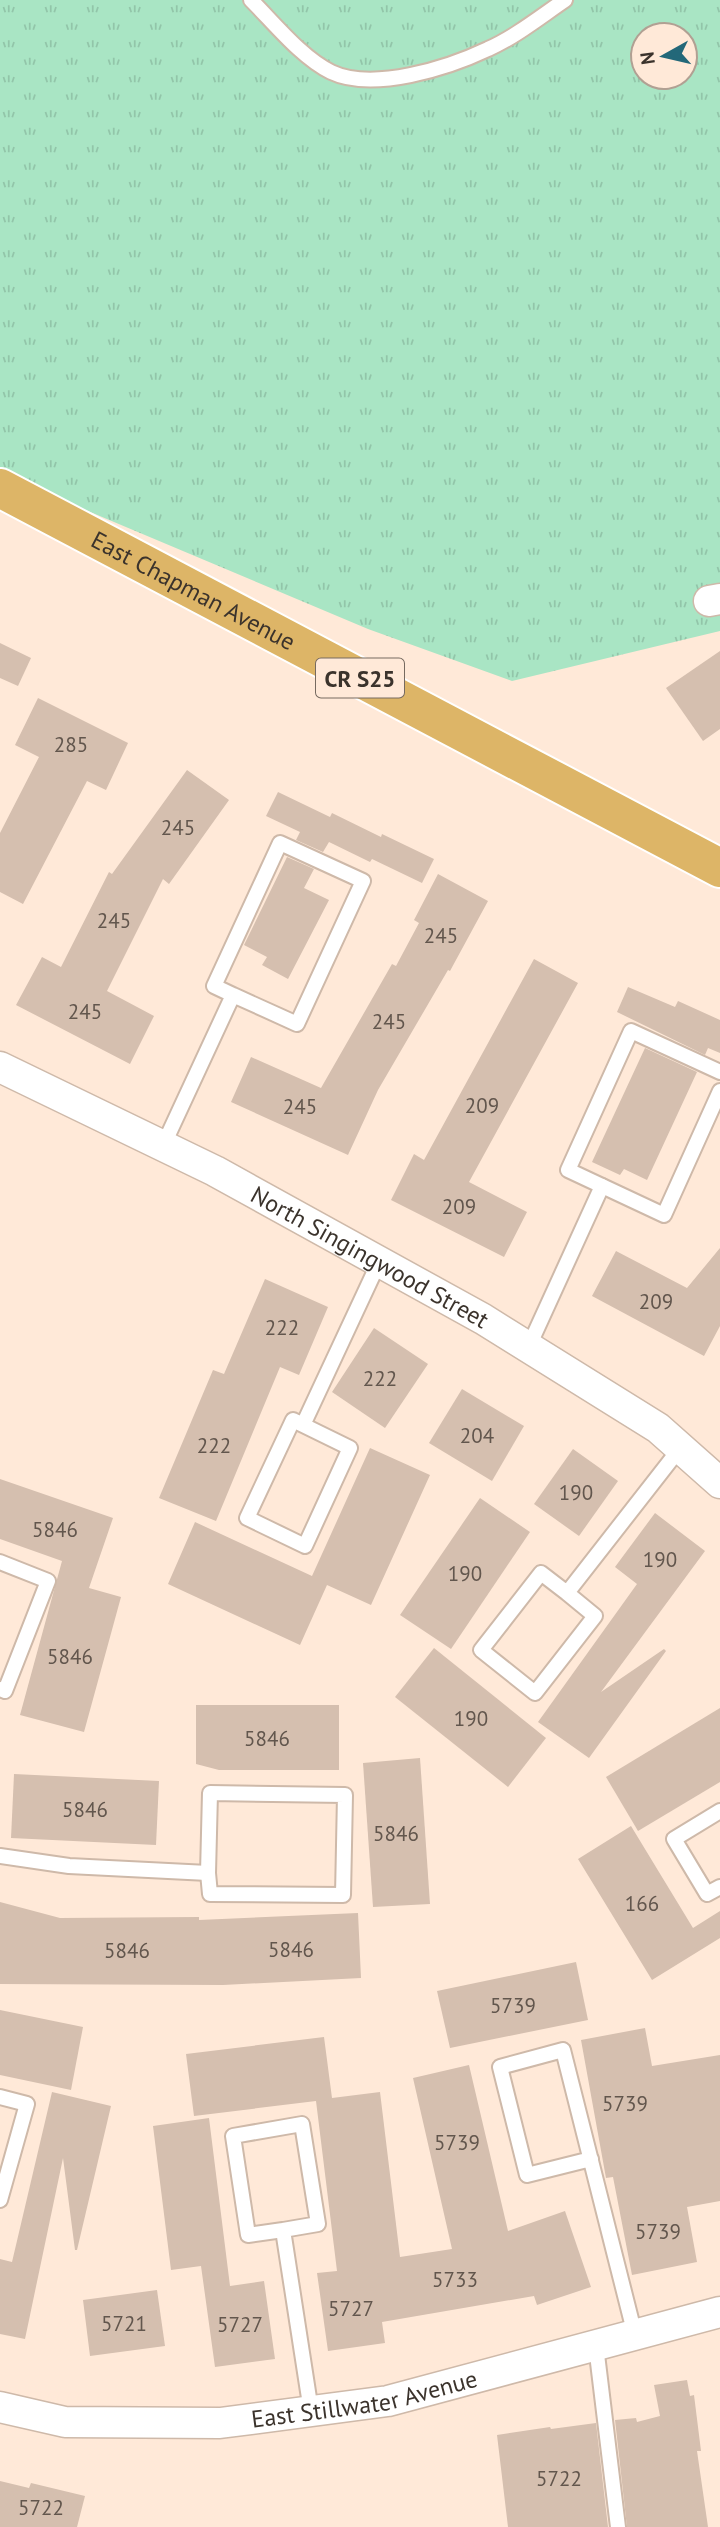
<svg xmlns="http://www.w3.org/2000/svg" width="720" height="2527" font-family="'PT Sans',sans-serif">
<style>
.grass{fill:url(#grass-tufts);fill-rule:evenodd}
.building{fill:#d5bfaf}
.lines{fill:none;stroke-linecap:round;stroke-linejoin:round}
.service-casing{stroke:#ceb9a9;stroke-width:18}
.minor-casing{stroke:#ceb9a9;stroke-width:33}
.primary-casing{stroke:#fff;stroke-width:42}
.service{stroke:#fff;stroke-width:14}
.minor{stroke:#fff;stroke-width:30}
.primary{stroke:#ddb567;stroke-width:38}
.labels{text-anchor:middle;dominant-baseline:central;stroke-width:5;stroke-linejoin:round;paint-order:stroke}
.number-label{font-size:21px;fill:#62564d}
.shield{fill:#ffe9d8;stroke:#766a60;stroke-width:2}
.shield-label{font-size:23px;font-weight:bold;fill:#3b332c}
.street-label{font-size:24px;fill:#3b332c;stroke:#ffe9d8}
</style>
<defs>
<pattern id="grass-tufts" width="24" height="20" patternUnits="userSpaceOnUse" patternTransform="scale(1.75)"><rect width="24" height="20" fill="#a9e5c4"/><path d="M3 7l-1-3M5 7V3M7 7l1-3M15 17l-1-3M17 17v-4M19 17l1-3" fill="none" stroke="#92c5a9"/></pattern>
</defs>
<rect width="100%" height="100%" fill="#ffe9d8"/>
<path class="grass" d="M0,0H720V631L512,681L368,629L0,474ZM643,35H685V77H643Z"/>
<g class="building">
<polygon points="0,643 31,658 18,686 0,678"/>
<polygon points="720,651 720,729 703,741 666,688"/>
<polygon points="38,698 128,743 106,790 87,781 23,904 0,892 0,833 39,757 15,745"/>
<polygon points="187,770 229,800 169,884 163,879 107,991 154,1016 130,1064 16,1005 42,957 61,967 109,872 112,874"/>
<polygon points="278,792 330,817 332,813 381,837 382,834 434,859 422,883 372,859 370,862 329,842 323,852 296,840 300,832 266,816"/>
<polygon points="287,857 314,869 304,888 329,900 288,979 262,965 267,957 244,945"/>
<polygon points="438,874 488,901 450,971 448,970 378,1090 348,1155 231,1102 251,1057 321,1088 392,964 396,966 419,923 414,920"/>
<polygon points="534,959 578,983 469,1182 527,1212 504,1257 391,1200 414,1154 424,1160"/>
<polygon points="628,987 675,1007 678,1001 720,1020 720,1053 708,1048 705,1055 617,1012"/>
<polygon points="645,1048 697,1072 647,1180 624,1169 620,1175 592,1162"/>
<polygon points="720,1248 720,1326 704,1356 592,1296 616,1251 687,1288"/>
<polygon points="265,1279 328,1307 299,1375 280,1367 216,1521 159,1498 213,1370 224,1374"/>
<polygon points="374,1328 428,1364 385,1428 332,1392"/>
<polygon points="462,1389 524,1426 492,1481 429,1443"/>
<polygon points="370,1448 430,1475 371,1605 327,1585 300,1645 168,1584 195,1522 312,1576"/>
<polygon points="573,1449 618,1481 579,1536 534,1504"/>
<polygon points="0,1479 113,1518 89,1588 121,1597 84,1732 20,1715 62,1561 0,1539"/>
<polygon points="480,1498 530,1532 451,1649 400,1615"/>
<polygon points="655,1513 705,1551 601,1692 664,1649 666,1651 589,1758 538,1722 637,1584 615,1567"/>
<polygon points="434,1648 546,1738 508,1787 395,1697"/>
<polygon points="196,1705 339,1705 339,1770 219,1770 196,1764"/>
<polygon points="720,1708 720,1782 638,1831 606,1777"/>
<polygon points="420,1758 430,1904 373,1907 363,1763"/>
<polygon points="14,1774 159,1781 156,1845 11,1838"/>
<polygon points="631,1826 693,1928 720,1911 720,1938 652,1980 578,1859"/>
<polygon points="0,1902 60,1918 199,1917 199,1920 358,1913 361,1978 223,1985 0,1984"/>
<polygon points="576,1962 588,2020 450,2048 437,1991"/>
<polygon points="0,2010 83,2027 71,2090 0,2075"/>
<polygon points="645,2028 652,2066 720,2055 720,2201 687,2207 697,2262 632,2275 613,2177 606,2178 581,2040"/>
<polygon points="324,2037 332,2098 380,2092 400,2257 452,2249 413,2078 469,2065 508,2231 565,2211 591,2287 537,2305 534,2296 382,2322 385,2343 328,2351 317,2273 337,2271 316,2101 194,2116 186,2054"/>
<polygon points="52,2092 111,2106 77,2250 75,2250 63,2158 25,2339 0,2334 0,2259 12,2262"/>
<polygon points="209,2118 230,2286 264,2281 275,2359 215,2367 201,2266 171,2270 153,2126"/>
<polygon points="157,2290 165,2346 90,2356 83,2300"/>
<polygon points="687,2380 690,2396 694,2395 701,2451 697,2451 708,2527 627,2527 615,2420 636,2418 637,2422 660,2416 654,2385"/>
<polygon points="596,2423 608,2527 508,2527 497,2435 550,2427 551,2429"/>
<polygon points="0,2481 29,2488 31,2483 85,2496 77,2527 0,2527"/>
</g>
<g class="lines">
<defs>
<g id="service">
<path d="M251,0C274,23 302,58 331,72C373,92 448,68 488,49C515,37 540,17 565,0"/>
<polyline points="720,1072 631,1031 568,1170 664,1215 720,1091"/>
<polyline points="163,1146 233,995 214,986 280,843 363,881 297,1024 233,995"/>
<polyline points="529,1346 602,1186"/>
<polyline points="303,1425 350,1448 305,1546 247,1518 293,1420 303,1425 379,1262"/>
<polyline points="0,1562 48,1581 5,1691 0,1689"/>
<polyline points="567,1593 595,1616 535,1693 481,1650 541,1573 567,1593 681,1447"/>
<polygon points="210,1793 345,1795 343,1895 210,1894 208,1873"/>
<polyline points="720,1811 674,1839 707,1894 720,1887"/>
<polyline points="0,1856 69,1866 208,1873"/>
<polyline points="0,2097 27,2104 0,2200"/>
<polyline points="591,2159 527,2175 500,2067 563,2050 635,2335"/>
<polyline points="283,2230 248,2235 233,2136 302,2124 318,2224 283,2230 311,2411"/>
<polyline points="596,2346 618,2527"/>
</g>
<g id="minor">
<polyline points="709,601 720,599"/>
<path id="s1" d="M0,1067L215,1171L483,1319L658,1428L720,1483"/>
<path id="s2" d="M0,2407L65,2422L220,2423L388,2401L720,2312"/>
</g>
<g id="primary">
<path id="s3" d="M0,488L720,868"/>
</g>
</defs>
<use href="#service" class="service-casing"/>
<use href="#minor" class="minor-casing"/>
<use href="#primary" class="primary-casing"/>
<use href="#service" class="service"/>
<use href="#minor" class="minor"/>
<use href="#primary" class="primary"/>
</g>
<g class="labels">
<g class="number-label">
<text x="71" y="744">285</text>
<text x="178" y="827">245</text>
<text x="114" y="920">245</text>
<text x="441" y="935">245</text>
<text x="85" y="1011">245</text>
<text x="389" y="1021">245</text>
<text x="482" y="1105">209</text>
<text x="300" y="1106">245</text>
<text x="459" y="1206">209</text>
<text x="656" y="1301">209</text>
<text x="282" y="1327">222</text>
<text x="380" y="1378">222</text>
<text x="477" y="1435">204</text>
<text x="214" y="1445">222</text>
<text x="576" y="1492">190</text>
<text x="55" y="1529">5846</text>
<text x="660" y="1559">190</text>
<text x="465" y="1573">190</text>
<text x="70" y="1656">5846</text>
<text x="471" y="1718">190</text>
<text x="267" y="1738">5846</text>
<text x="85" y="1809">5846</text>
<text x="396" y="1833">5846</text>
<text x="642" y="1903">166</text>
<text x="291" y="1949">5846</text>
<text x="127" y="1950">5846</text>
<text x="513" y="2005">5739</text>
<text x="625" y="2103">5739</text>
<text x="457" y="2142">5739</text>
<text x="658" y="2231">5739</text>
<text x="455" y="2279">5733</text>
<text x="351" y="2308">5727</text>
<text x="124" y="2323">5721</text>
<text x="240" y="2324">5727</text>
<text x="559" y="2478">5722</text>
<text x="41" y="2507">5722</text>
</g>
<rect class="shield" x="316" y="658.5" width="88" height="39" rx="5"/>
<g class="shield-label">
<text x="360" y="678">CR S25</text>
</g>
<g class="street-label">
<text stroke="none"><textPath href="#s3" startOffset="219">East Chapman Avenue</textPath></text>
<text stroke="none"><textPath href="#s1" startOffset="416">North Singingwood Street</textPath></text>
<text stroke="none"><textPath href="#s2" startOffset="368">East Stillwater Avenue</textPath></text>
</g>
</g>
<g transform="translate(664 56) rotate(262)"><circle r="33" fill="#ffe9d8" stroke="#b1a093" stroke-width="2"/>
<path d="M0-5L12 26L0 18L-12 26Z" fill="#236879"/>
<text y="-10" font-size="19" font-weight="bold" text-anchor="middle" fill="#3b332c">N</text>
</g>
</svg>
